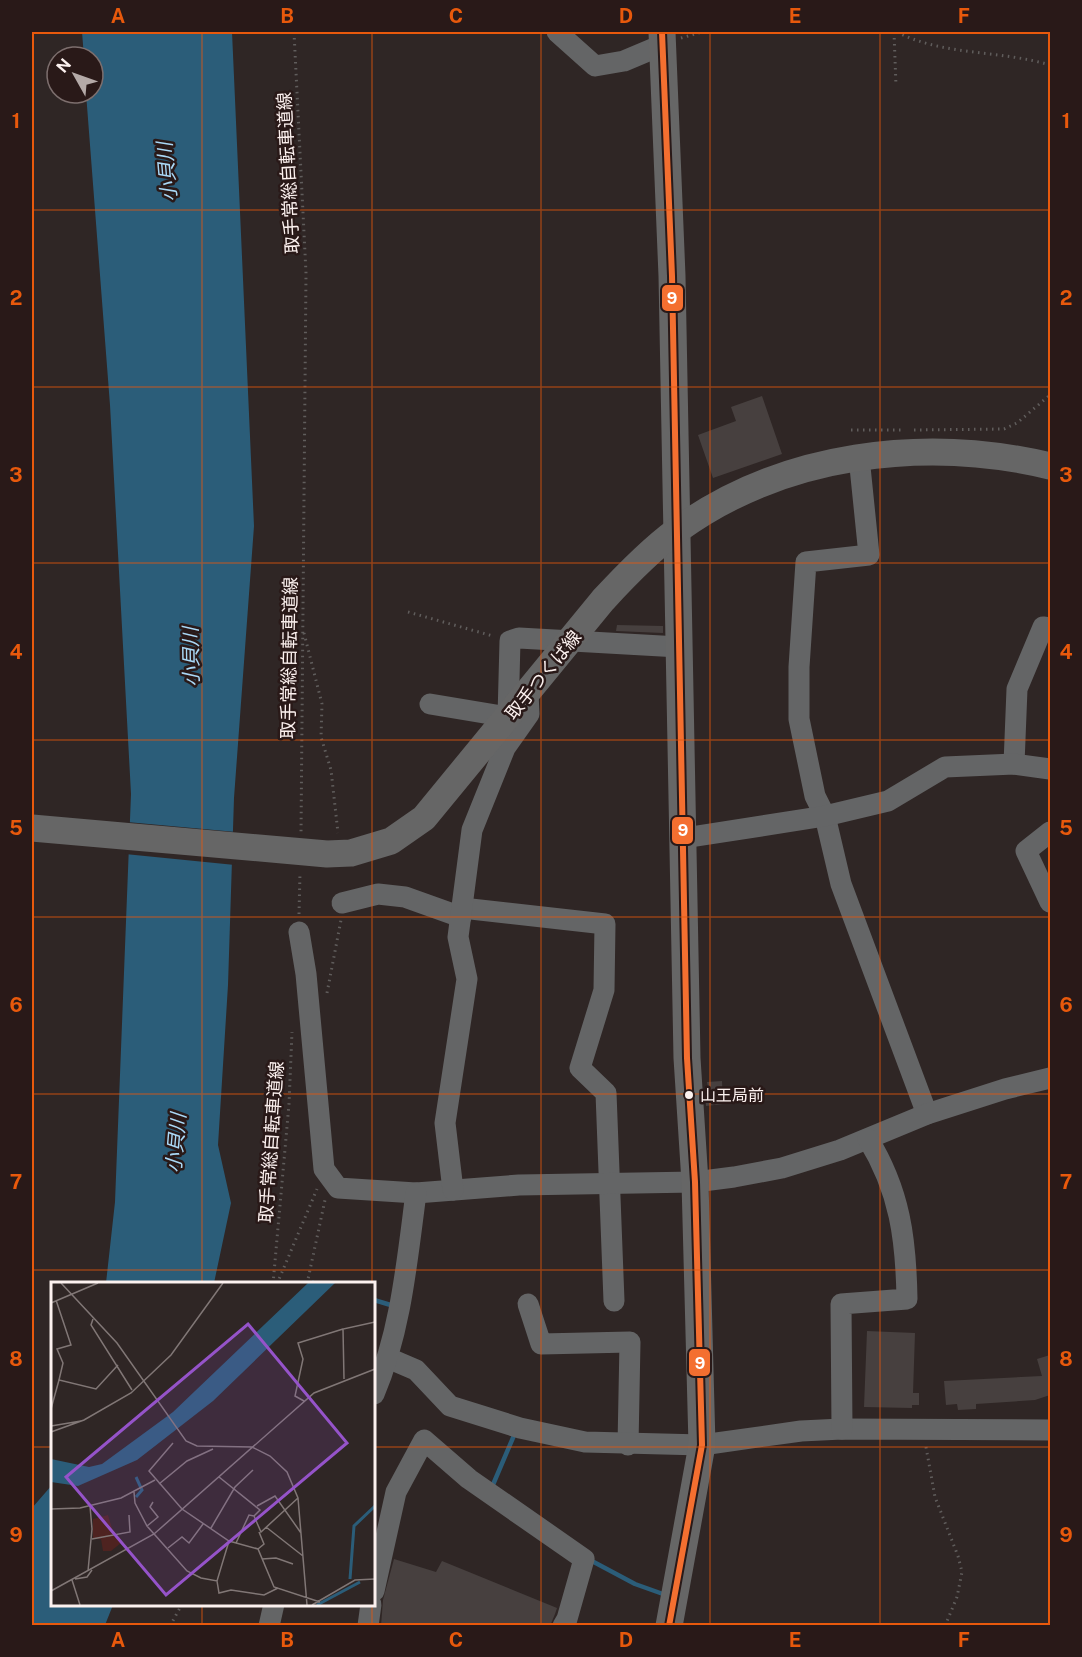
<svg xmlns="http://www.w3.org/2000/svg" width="1082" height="1657" font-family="'Public Sans','Noto Sans JP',sans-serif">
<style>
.water{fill:#2b5d79}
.pier{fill:#2f2625}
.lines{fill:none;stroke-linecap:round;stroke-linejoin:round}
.stream{stroke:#2b5d79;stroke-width:4.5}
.building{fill:#47403f}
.path{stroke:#605d5c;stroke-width:3;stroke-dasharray:1.5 4.5;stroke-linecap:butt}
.minor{stroke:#646566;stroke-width:21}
.major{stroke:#666;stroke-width:27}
.bus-1-casing{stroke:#291918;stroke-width:10}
.bus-1{stroke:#f46f30;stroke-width:6}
.grid{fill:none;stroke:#e8590c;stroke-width:1.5;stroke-opacity:0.55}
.bus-dot{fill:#fcf1ef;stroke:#291918;stroke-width:2}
.labels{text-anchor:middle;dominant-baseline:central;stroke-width:5;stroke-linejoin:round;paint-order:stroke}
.bus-label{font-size:16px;fill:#fcf1ef;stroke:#291918;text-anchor:start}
.street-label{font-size:18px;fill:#fcf1ef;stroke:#291918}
.water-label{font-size:20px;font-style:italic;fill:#aad9f7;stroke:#291918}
.inset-river{fill:none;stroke:#2b5d79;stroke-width:3}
.inset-road{fill:none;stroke:#817776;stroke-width:1.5}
.view{fill:#9553c9;fill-opacity:0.15;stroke:#9553c9;stroke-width:3}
.inset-edge{fill:none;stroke:#fcf1ef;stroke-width:3}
.line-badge{stroke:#291918;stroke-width:2}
.badge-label{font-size:16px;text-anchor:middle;font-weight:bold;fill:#fff}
.neatline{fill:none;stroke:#e8590c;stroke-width:2}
.grid-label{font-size:20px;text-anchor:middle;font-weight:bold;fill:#e8590c}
</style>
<rect width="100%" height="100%" fill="#2f2625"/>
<g class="water">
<polygon points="82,32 232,32 254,526 234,798 228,985 218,1145 231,1203 214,1283 106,1283 115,1202 131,794 110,405 86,93 93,93 93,57 84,57"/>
<polygon points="52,1485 52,1604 113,1605 105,1625 32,1625 32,1508"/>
</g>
<polygon class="pier" points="127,822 236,832 235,865 125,854"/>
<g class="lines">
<g class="stream">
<polyline points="313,1283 314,1284"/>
<polyline points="374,1300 394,1306"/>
<polyline points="492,1487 515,1433"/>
<polyline points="590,1560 635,1584 663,1594"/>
</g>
</g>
<g class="building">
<polygon points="762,396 782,454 713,478 698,435 736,421 731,407"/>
<polygon points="617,625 663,626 663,633 616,631"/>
<polygon points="722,1081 723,1104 706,1106 705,1088 708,1087 707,1082"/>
<polygon points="867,1331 915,1333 913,1393 919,1393 919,1405 912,1405 912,1408 864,1407"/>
<polygon points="1050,1355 1050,1395 1035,1400 976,1404 976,1409 958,1410 957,1404 946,1405 944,1381 1042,1376 1037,1359"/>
<polygon points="394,1559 436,1572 442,1561 557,1608 555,1614 550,1626 381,1626 383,1600"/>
</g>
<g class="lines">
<g class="path">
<polyline points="294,32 306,273 301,833"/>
<polyline points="894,32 896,86"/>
<path d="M897,32C943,56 1001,50 1050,65"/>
<polyline points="681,38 702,32"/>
<polyline points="851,430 904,430"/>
<polyline points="914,430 1004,429 1017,423 1050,395"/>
<polyline points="408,612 493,636"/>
<polyline points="304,633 322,704 321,737 331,770 338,833"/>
<polyline points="299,914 300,873"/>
<polyline points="327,993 341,920"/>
<polyline points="273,1284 289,1104 292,1032"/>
<polyline points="277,1284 317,1189"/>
<polyline points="307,1284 325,1200"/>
<polyline points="926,1447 935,1497 958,1556 962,1572 957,1597 945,1626"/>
<polyline points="170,1626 182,1604"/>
</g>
<g class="minor">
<polyline points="557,32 595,66 624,61 662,45"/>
<polyline points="859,457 869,555 806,562 799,667 799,719 815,796 825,816 841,884 927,1114"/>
<polyline points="430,704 508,717 510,641 519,638 679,647"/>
<polyline points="1014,764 1017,689 1043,627 1050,628"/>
<polyline points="1050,832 1026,851 1050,902"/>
<polyline points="684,838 825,816 888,801 945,767 1014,764 1050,769"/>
<polyline points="342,903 378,894 405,897 461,917"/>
<polyline points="462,908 605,924 604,990 580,1068 606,1093 614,1301"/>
<polyline points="299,932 306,974 324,1169 338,1188 416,1193 519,1185 695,1182 734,1177 782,1168 840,1150 927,1114 1005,1089 1050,1078"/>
<polyline points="453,1190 445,1123 467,979 458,937 472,830 505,748 529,714 528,693"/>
<polyline points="528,1304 541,1344 630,1342 628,1445"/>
<polyline points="388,1358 416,1370 450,1406 520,1428 585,1442 702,1445 801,1431 842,1429 1050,1430"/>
<path d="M374,1394C401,1331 407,1261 416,1193"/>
<path d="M842,1429L841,1304L907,1299C906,1239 900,1191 868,1139"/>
<polyline points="374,1591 396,1492 424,1440 469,1479 584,1559 567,1619 563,1626"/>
<polyline points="269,1626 274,1604"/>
<polyline points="368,1626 371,1604"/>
</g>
<g class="major">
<polyline points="662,32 672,276 687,1058 695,1182 702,1445 669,1626"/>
<path d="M32,828L327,854L351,853L391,841L424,818L603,600C626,575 649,551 676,531C782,453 925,436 1050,466"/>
</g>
<defs>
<polyline id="bus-1" points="662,32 672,276 687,1058 695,1182 702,1445 669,1626"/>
</defs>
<use href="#bus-1" class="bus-1-casing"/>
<use href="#bus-1" class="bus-1"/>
</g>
<path class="grid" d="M202,32V1284M372,32V1284M541,32V1626M710,32V1626M880,32V1626M32,210H1050M32,387H1050M32,563H1050M32,740H1050M32,917H1050M32,1094H1050M32,1270H1050M32,1447H52M374,1447H1050M202,1604V1626M372,1604V1626"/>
<circle class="bus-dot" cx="689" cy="1095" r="5"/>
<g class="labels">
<g class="bus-label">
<text x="700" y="1095">山王局前</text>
</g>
<g class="street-label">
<text transform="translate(288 173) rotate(-93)">取手常総自転車道線</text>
<text transform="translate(289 658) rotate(-89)">取手常総自転車道線</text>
<text transform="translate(543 675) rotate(-51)">取手つくば線</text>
<text transform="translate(271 1142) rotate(-86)">取手常総自転車道線</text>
</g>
<g class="water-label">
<text transform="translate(167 172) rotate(-95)">小貝川</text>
<text transform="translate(191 657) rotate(-91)">小貝川</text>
<text transform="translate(176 1143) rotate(-85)">小貝川</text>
</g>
</g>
<g transform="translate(51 1282)">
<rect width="324" height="324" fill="#2f2625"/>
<path d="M57,233L64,256L69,255L70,261L60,269H52L50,257H42V237Z" fill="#4e2320"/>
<path d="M257,1H284L162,119L86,178L27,204L0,200V177L38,185L51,182L122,130Z" fill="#2b5d79"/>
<path class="inset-river" d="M85,215L91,208L85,195M299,297L303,244L324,224M266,323L309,300"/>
<path class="inset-road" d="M10,1L66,61L135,159L146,164L201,165L219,174L236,190L247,216L256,323M5,18L20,63L6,67L12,81L8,98L45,107L67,83M0,21L47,1M42,37L40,43L81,108M293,97L292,47L324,40M253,119L244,114L252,77L247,61L292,47M0,127L8,98M0,144L30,139M0,150L33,138L80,111L120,73L172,1M122,161L98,189L131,227L178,259L207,267L223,305L269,320M168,195L209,228L203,234L198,233L185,261M108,202L136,179L162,167M83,210L84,221L96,244L136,289L150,296L166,299L178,259M206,224L224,214L250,251M0,227L29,226L70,216L104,198M203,234L210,250L247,216M96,244L107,235L99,225L102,220M215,245L252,274M160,246L184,205L202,188M41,257L79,250L78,233M117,266L131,255L138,261L152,242M207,267L213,262L208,250M211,277L225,276L242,282M37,289L41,247L39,224M24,297L36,295L41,288M21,298L29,323M166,299L168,311L180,308L213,313L227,306M0,309L103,252L263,111L324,87M261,323L304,298L324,297"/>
<path class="view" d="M197,42L296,161L115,313L15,195Z"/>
<rect width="324" height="324" class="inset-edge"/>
</g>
<g class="line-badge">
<rect x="661" y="284" width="23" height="28" rx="6" fill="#f46f30"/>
<rect x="671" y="816" width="23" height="29" rx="6" fill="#f46f30"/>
<rect x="688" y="1348" width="23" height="29" rx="6" fill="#f46f30"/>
</g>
<g class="badge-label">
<text x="672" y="304">9</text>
<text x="683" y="836">9</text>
<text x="700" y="1369">9</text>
</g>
<rect width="1082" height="1657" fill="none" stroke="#291918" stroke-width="66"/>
<g transform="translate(75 75) rotate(310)"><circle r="28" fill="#291918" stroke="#7d6f6e" stroke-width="1.5"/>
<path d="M0-4.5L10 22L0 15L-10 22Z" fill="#b4aaa8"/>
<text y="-9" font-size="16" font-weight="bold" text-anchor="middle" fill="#fcf1ef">N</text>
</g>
<rect x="33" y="33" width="1016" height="1591" class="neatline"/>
<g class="grid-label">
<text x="118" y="23">A</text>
<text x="287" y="23">B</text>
<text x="456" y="23">C</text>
<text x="626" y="23">D</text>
<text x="795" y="23">E</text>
<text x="964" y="23">F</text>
<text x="16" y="128">1</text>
<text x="1066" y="128">1</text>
<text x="16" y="305">2</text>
<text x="1066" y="305">2</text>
<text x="16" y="482">3</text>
<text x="1066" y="482">3</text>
<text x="16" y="659">4</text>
<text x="1066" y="659">4</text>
<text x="16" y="835">5</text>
<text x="1066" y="835">5</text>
<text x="16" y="1012">6</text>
<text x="1066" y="1012">6</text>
<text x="16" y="1189">7</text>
<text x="1066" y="1189">7</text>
<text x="16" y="1366">8</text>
<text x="1066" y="1366">8</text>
<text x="16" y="1542">9</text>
<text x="1066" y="1542">9</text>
<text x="118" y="1647">A</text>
<text x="287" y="1647">B</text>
<text x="456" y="1647">C</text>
<text x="626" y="1647">D</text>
<text x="795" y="1647">E</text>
<text x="964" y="1647">F</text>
</g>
</svg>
